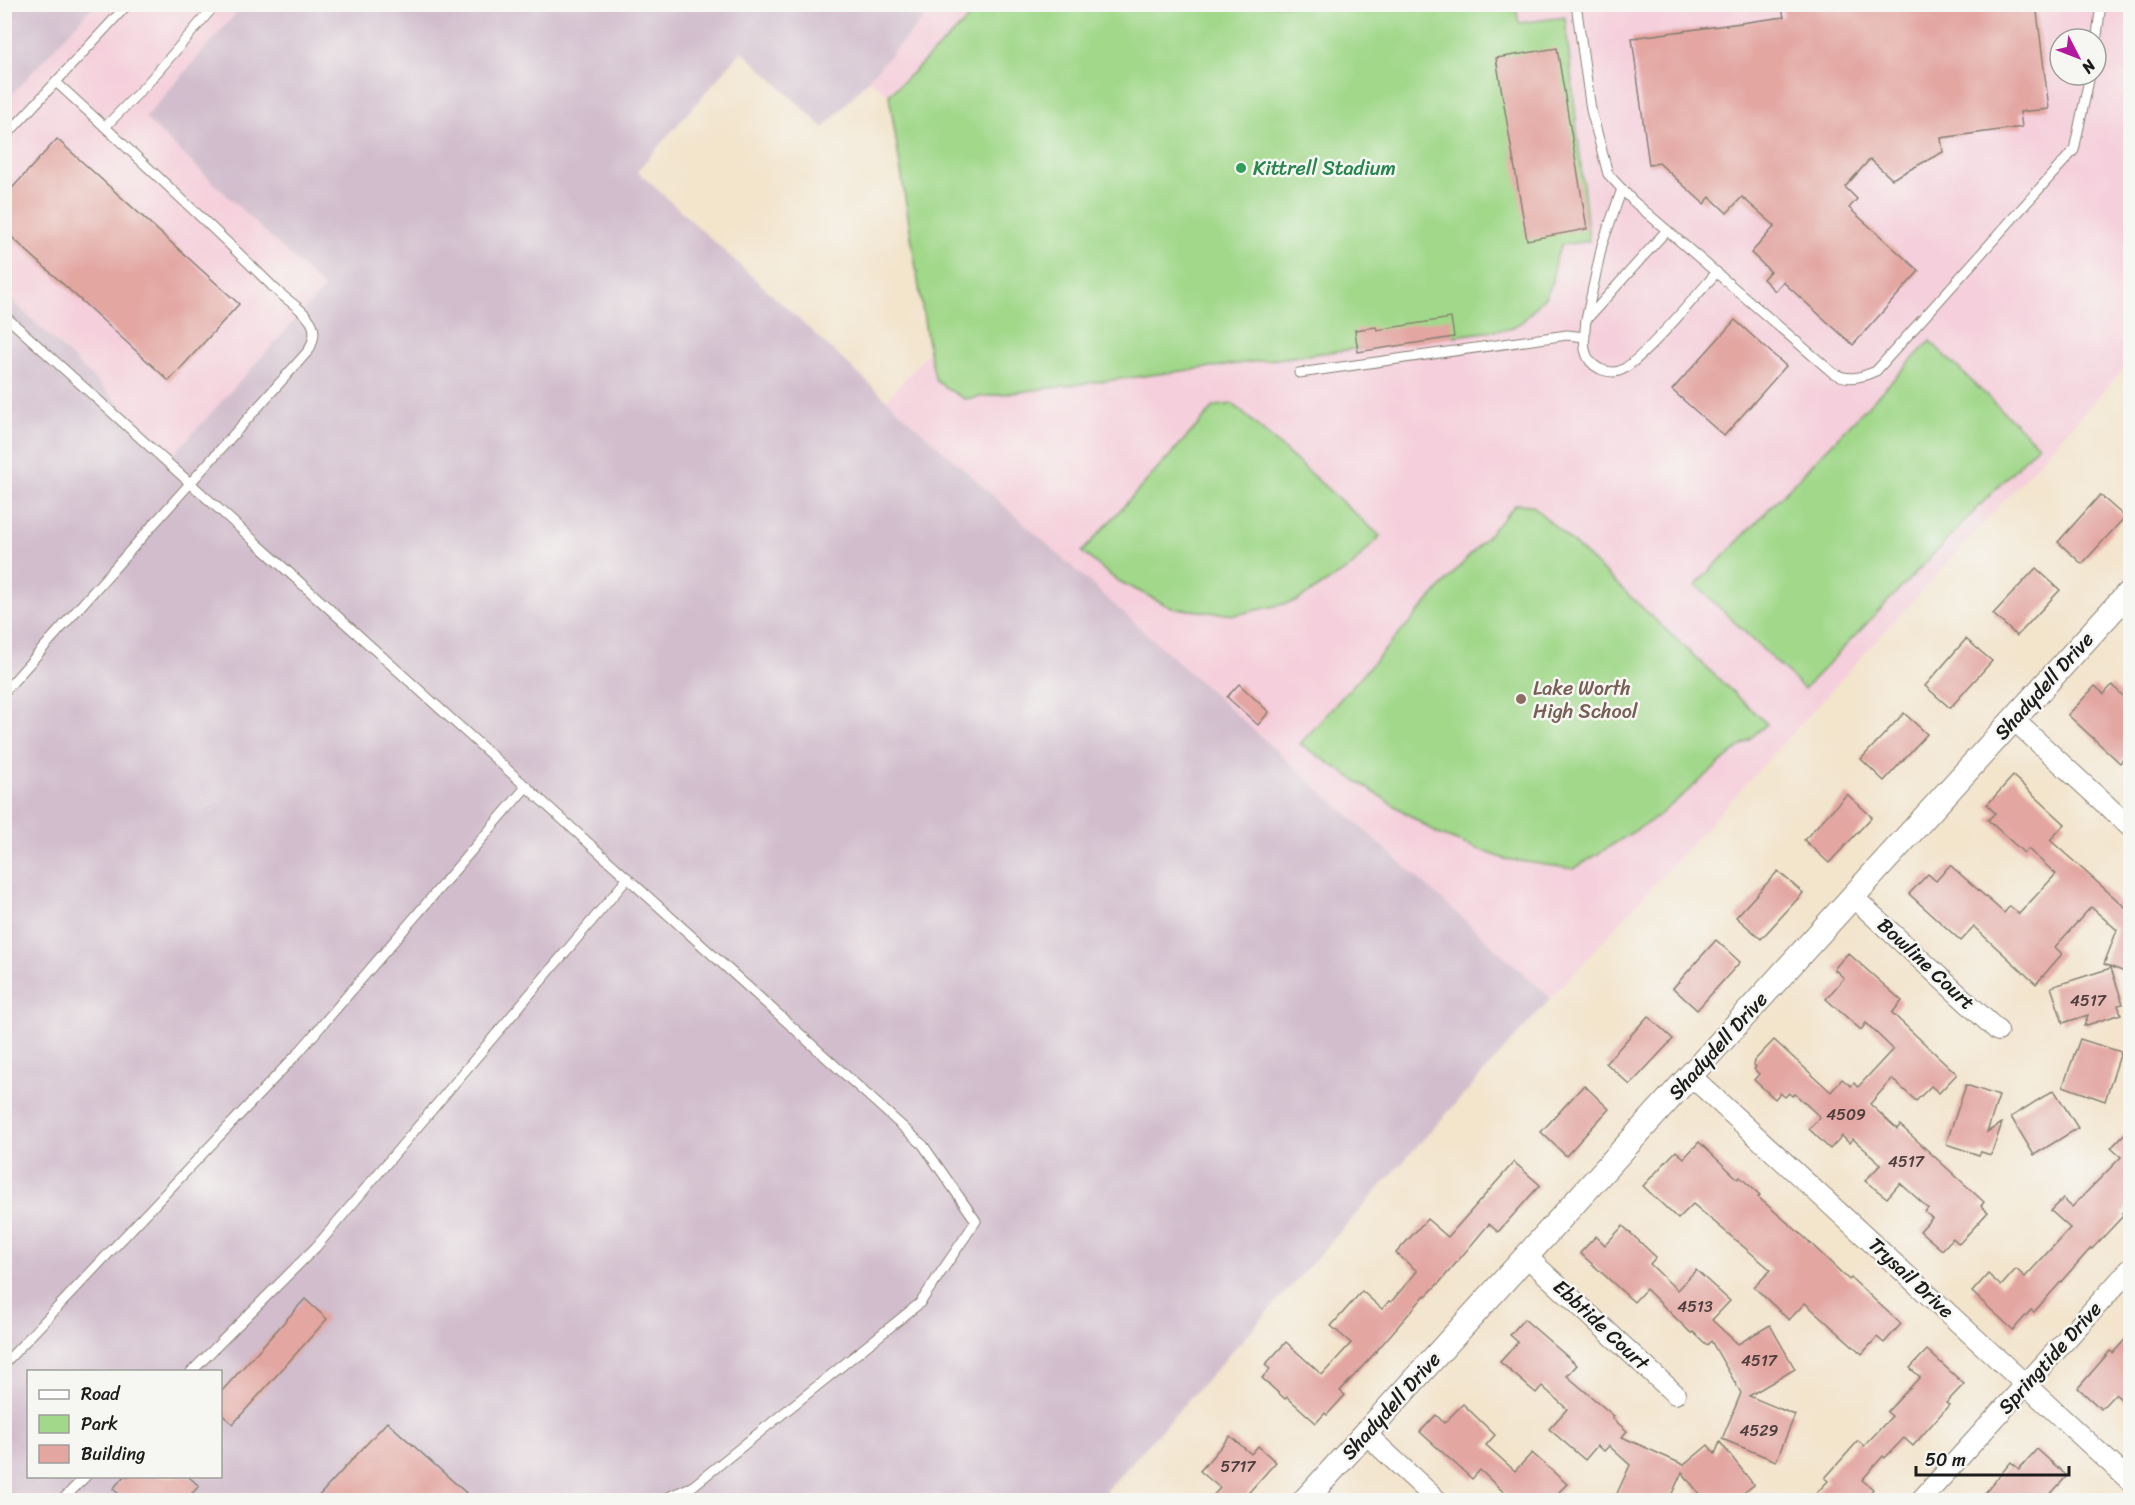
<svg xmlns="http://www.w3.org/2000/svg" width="2135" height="1505" font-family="Sriracha,sans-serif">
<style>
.built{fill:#f5cfdb;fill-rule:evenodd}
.industrial{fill:#d1bdcc;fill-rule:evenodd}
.green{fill:#a1d88a;stroke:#5e7a53;stroke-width:1.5}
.building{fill:#e3a6a1}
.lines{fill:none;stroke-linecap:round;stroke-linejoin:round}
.service-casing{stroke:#888074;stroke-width:11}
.minor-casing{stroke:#888074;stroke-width:22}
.tertiary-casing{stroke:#888074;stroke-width:26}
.service{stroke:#fff;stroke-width:9}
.minor{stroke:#fff;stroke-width:20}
.tertiary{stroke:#fff;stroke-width:24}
.leisure-dot{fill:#2e9e5b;stroke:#f6f6f2;stroke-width:2}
.education-dot{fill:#8d6e63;stroke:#f6f6f2;stroke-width:2}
.labels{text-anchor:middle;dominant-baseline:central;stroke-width:5;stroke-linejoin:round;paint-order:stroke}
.number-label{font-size:16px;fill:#4e3e3d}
.leisure-label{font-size:20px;fill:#27864d;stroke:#f6f6f2;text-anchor:start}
.street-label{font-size:20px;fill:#1c1c1c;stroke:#f6f6f2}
.education-label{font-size:20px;fill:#785e54;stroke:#f6f6f2;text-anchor:start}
</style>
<rect width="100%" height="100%" fill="#f6f6f2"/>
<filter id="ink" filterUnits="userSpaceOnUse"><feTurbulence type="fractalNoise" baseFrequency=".0167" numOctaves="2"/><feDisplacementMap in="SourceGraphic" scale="12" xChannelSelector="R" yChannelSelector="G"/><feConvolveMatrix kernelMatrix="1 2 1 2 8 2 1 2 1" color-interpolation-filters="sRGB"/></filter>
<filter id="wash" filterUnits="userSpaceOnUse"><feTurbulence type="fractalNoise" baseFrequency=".008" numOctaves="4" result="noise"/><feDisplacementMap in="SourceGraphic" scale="24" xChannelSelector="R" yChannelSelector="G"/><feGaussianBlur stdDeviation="1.35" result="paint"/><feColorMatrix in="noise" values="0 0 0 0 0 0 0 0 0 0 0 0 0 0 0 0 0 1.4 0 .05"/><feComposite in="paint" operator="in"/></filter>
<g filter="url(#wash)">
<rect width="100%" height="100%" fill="#f3e4cc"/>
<g class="built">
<polygon points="94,5 243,5 145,118 324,288 173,456 5,292 4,102"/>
<path d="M936,5H2130V362L1551,998L887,400L929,351L889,95L868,79ZM2060,39H2096V75H2060Z"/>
</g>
<g class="industrial">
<polygon points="5,4 94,5 5,102 4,5"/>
<path d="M243,5H936L824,128L742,51L637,171L887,400L1551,998L1098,1500H5L4,292L173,455L324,288L145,118ZM28,1372H220V1476H28Z"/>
</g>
<g class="green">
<polygon points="983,5 1515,5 1519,23 1565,17 1589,241 1561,245 1554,265 1553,281 1546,296 1522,322 1509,329 964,399 936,381 929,351 889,95"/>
<polygon points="1930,341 2038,445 1804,689 1696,585"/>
<polygon points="1233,404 1380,536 1351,567 1297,601 1235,615 1172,608 1115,579 1082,552 1215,406"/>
<polygon points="1516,504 1532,505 1767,724 1657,817 1574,869 1505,859 1438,834 1300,744"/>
</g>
<g id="blocks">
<g class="building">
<polygon points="1781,4 2036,4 2049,109 2020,112 2022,127 1941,138 1943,152 1892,179 1870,159 1845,187 1857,199 1849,208 1919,271 1853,345 1783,282 1775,291 1763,279 1770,271 1751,253 1775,226 1742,197 1727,213 1710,197 1704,204 1659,163 1649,165 1632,38 1784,17"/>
<polygon points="1557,48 1587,229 1527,240 1496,58"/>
<polygon points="57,139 239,304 169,381 4,230 4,197"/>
<polygon points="1451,318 1454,337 1358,352 1355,330 1376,327 1377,330"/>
<polygon points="1735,320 1786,366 1724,436 1672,390"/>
<polygon points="2100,495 2125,517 2082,564 2058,542"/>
<polygon points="2036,568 2060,590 2017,636 1993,614"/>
<polygon points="1966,639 1992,661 1950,708 1925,686"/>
<polygon points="1239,684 1269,712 1258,725 1227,697"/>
<polygon points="2112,685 2130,703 2130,752 2120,763 2068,715 2095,686 2104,694"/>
<polygon points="1904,713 1927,734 1884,781 1861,759"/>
<polygon points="2013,776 2065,824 2050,840 2125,907 2129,898 2130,899 2130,974 2104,964 2117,930 2091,907 2055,947 2062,954 2036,984 1974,927 1961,941 1909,894 1928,874 1936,881 1950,865 2004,913 2010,906 2019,914 2056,874 2028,849 2024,853 1988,820 1995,813 1987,805"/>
<polygon points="1847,794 1872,817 1829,863 1804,840"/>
<polygon points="1778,871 1803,893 1761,939 1736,917"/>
<polygon points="1716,940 1740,962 1697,1010 1673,988"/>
<polygon points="1848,953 1902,1001 1892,1013 1957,1074 1939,1093 1931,1086 1916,1101 1892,1079 1870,1104 1897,1129 1900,1125 1984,1202 1981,1206 1988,1212 1959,1244 1953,1238 1942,1250 1920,1231 1932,1218 1925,1212 1928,1208 1900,1183 1887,1198 1865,1181 1881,1164 1853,1139 1849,1143 1842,1136 1830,1149 1809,1129 1820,1117 1795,1094 1792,1096 1789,1093 1785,1097 1780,1093 1775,1099 1754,1080 1759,1074 1754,1069 1756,1067 1753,1064 1754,1061 1774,1040 1831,1092 1842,1079 1851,1086 1854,1083 1858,1087 1893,1049 1866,1023 1861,1030 1826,999 1844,978 1834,969"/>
<polygon points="2111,968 2123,1004 2118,1005 2121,1014 2084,1026 2088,1015 2063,1023 2051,987"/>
<polygon points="1648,1016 1673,1039 1630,1085 1606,1063"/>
<polygon points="2080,1039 2121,1052 2105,1101 2063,1086"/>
<polygon points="1584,1085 1609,1109 1566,1156 1541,1132"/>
<polygon points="1966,1085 1999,1096 1987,1132 2002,1123 1991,1155 1981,1152 1979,1155 1946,1144"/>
<polygon points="2054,1090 2078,1128 2034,1155 2011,1117"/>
<polygon points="2130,1128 2130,1205 2122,1213 2124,1215 2092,1249 2091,1248 2034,1312 2031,1310 2013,1330 1972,1292 1988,1274 2001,1286 2016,1269 2025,1277 2070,1228 2051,1211 2063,1199 2072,1207 2121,1157 2111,1148"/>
<polygon points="1699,1142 1738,1179 1740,1177 1760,1195 1758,1197 1804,1237 1849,1280 1851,1278 1901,1324 1884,1343 1877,1337 1862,1354 1805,1303 1789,1320 1754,1287 1771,1270 1693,1204 1678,1219 1643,1186 1676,1151 1684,1158"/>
<polygon points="1514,1162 1540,1185 1498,1232 1489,1224 1440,1282 1426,1296 1425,1295 1373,1355 1340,1391 1345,1395 1327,1415 1325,1413 1316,1423 1287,1397 1285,1399 1262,1378 1270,1369 1265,1365 1286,1342 1322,1375 1351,1343 1331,1326 1362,1291 1382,1309 1389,1301 1391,1302 1417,1271 1396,1253 1427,1219 1448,1237"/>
<polygon points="1623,1226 1656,1257 1650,1264 1677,1290 1696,1270 1730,1301 1712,1320 1738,1344 1770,1325 1795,1369 1749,1396 1795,1415 1776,1461 1722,1439 1741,1393 1711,1341 1707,1345 1693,1332 1691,1333 1646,1289 1634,1302 1580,1253 1596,1236 1605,1245"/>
<polygon points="305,1299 327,1319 233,1424 220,1413 220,1393"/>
<polygon points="1524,1319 1577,1365 1567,1376 1614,1416 1612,1418 1627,1431 1622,1437 1684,1465 1708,1445 1715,1454 1720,1442 1754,1485 1734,1500 1704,1500 1682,1472 1669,1500 1614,1500 1630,1465 1609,1446 1604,1451 1597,1446 1585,1460 1549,1429 1567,1409 1542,1386 1536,1393 1500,1362 1518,1342 1510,1335"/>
<polygon points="2130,1334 2130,1407 2115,1394 2101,1409 2078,1388 2110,1351 2113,1353"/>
<polygon points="1927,1350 1964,1384 1946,1403 1949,1405 1913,1446 1904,1438 1885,1458 1883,1456 1862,1480 1873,1489 1863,1500 1810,1500 1828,1481 1825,1478 1858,1441 1864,1446 1892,1416 1887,1412 1920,1377 1910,1368"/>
<polygon points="1463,1404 1495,1435 1486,1445 1515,1471 1532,1453 1567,1484 1551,1500 1512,1500 1480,1470 1472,1479 1420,1432 1436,1415 1444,1423"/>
<polygon points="387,1422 474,1500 315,1500"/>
<polygon points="1230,1436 1251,1454 1258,1446 1276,1462 1242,1500 1209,1500 1220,1488 1200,1471"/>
<polygon points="2037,1449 2067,1476 2045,1500 1979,1500 2011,1462 2019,1469"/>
<polygon points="124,1476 188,1476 199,1486 186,1500 126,1500 113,1489"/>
</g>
</g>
</g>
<g filter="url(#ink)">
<use href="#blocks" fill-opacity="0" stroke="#888074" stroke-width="1.5"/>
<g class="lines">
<defs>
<g id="service">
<path d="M1576,4L1591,110L1608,174L1633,201L1833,373C1848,381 1860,378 1876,371L2074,150L2090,75"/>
<polyline points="2096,43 2101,4"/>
<polyline points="57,83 105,127 146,85 216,4"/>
<polyline points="4,138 128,4"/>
<polyline points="1622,189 1602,245 1586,320 1667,230"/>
<polyline points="4,315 923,1145 976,1221 920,1303 693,1486 661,1500"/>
<path d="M1586,320C1584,339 1580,359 1600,369C1605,371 1613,373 1619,371C1638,366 1700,291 1717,272"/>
<polyline points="1299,373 1567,335 1585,337"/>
<path d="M4,692L309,350C313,342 316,332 312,324C305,310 286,300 275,289C220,234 162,181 105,127"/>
<polyline points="4,1364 299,1052 527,786"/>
<polyline points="191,1372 316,1247 628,878"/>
<polyline points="62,1500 86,1476"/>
</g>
<g id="minor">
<polyline points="2014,720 2130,827"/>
<polyline points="1853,897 1998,1031"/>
<polyline points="1691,1076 2130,1481"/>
<polyline points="1527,1257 1675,1394"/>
<polyline points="1366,1434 1437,1500"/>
<polyline points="1921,1500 2130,1269"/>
</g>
<polyline id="tertiary" points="1305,1500 2130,591"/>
</defs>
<use href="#service" class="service-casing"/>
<use href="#minor" class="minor-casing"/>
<use href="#tertiary" class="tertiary-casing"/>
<use href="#service" class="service"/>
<use href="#minor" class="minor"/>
<use href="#tertiary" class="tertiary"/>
</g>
</g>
<circle class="leisure-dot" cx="1241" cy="168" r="6"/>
<circle class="education-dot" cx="1521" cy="699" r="6"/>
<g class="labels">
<g class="number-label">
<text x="2088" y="1000">4517</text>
<text x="1846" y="1114">4509</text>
<text x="1906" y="1161">4517</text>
<text x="1695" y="1306">4513</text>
<text x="1759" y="1360">4517</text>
<text x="1759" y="1430">4529</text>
<text x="1238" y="1466">5717</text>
</g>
<g class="leisure-label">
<text x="1253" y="168">Kittrell Stadium</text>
</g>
<g class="street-label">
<text transform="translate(2044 686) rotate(-48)">Shadydell Drive</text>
<text transform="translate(1926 964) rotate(43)">Bowline Court</text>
<text transform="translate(1718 1046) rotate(-48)">Shadydell Drive</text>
<text transform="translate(1911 1278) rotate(43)">Trysail Drive</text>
<text transform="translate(1601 1325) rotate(43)">Ebbtide Court</text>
<text transform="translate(2050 1358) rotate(-48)">Springtide Drive</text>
<text transform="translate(1391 1406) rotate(-48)">Shadydell Drive</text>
</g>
<g class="education-label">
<text x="1533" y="688">Lake Worth<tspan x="1533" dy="23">High School</tspan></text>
</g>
</g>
<rect width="2135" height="1505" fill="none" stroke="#f6f6f2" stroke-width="24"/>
<rect x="27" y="1370" width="195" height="108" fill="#f6f6f2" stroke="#9f9f9c" stroke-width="1.5"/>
<rect x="39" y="1390" width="30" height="9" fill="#ffffff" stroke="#9f9f9c" stroke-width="1.5"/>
<text x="81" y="1400" font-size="18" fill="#1c1c1c">Road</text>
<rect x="39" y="1415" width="30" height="18" fill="#a1d88a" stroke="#9f9f9c" stroke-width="1.5"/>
<text x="81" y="1430" font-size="18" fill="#1c1c1c">Park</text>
<rect x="39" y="1445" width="30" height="18" fill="#e3a6a1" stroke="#9f9f9c" stroke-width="1.5"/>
<text x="81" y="1460" font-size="18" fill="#1c1c1c">Building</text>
<g transform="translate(2078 57) rotate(132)"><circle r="28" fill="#f6f6f2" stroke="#9f9f9c" stroke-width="1.5"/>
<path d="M0-4.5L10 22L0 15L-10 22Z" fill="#b5179e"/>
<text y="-9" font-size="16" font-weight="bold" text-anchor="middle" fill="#1c1c1c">N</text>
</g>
<path d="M1916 1466v9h153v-9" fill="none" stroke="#1c1c1c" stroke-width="3"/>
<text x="1925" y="1466" font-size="18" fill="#1c1c1c" stroke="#f6f6f2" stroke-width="4.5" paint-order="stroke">50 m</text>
</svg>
